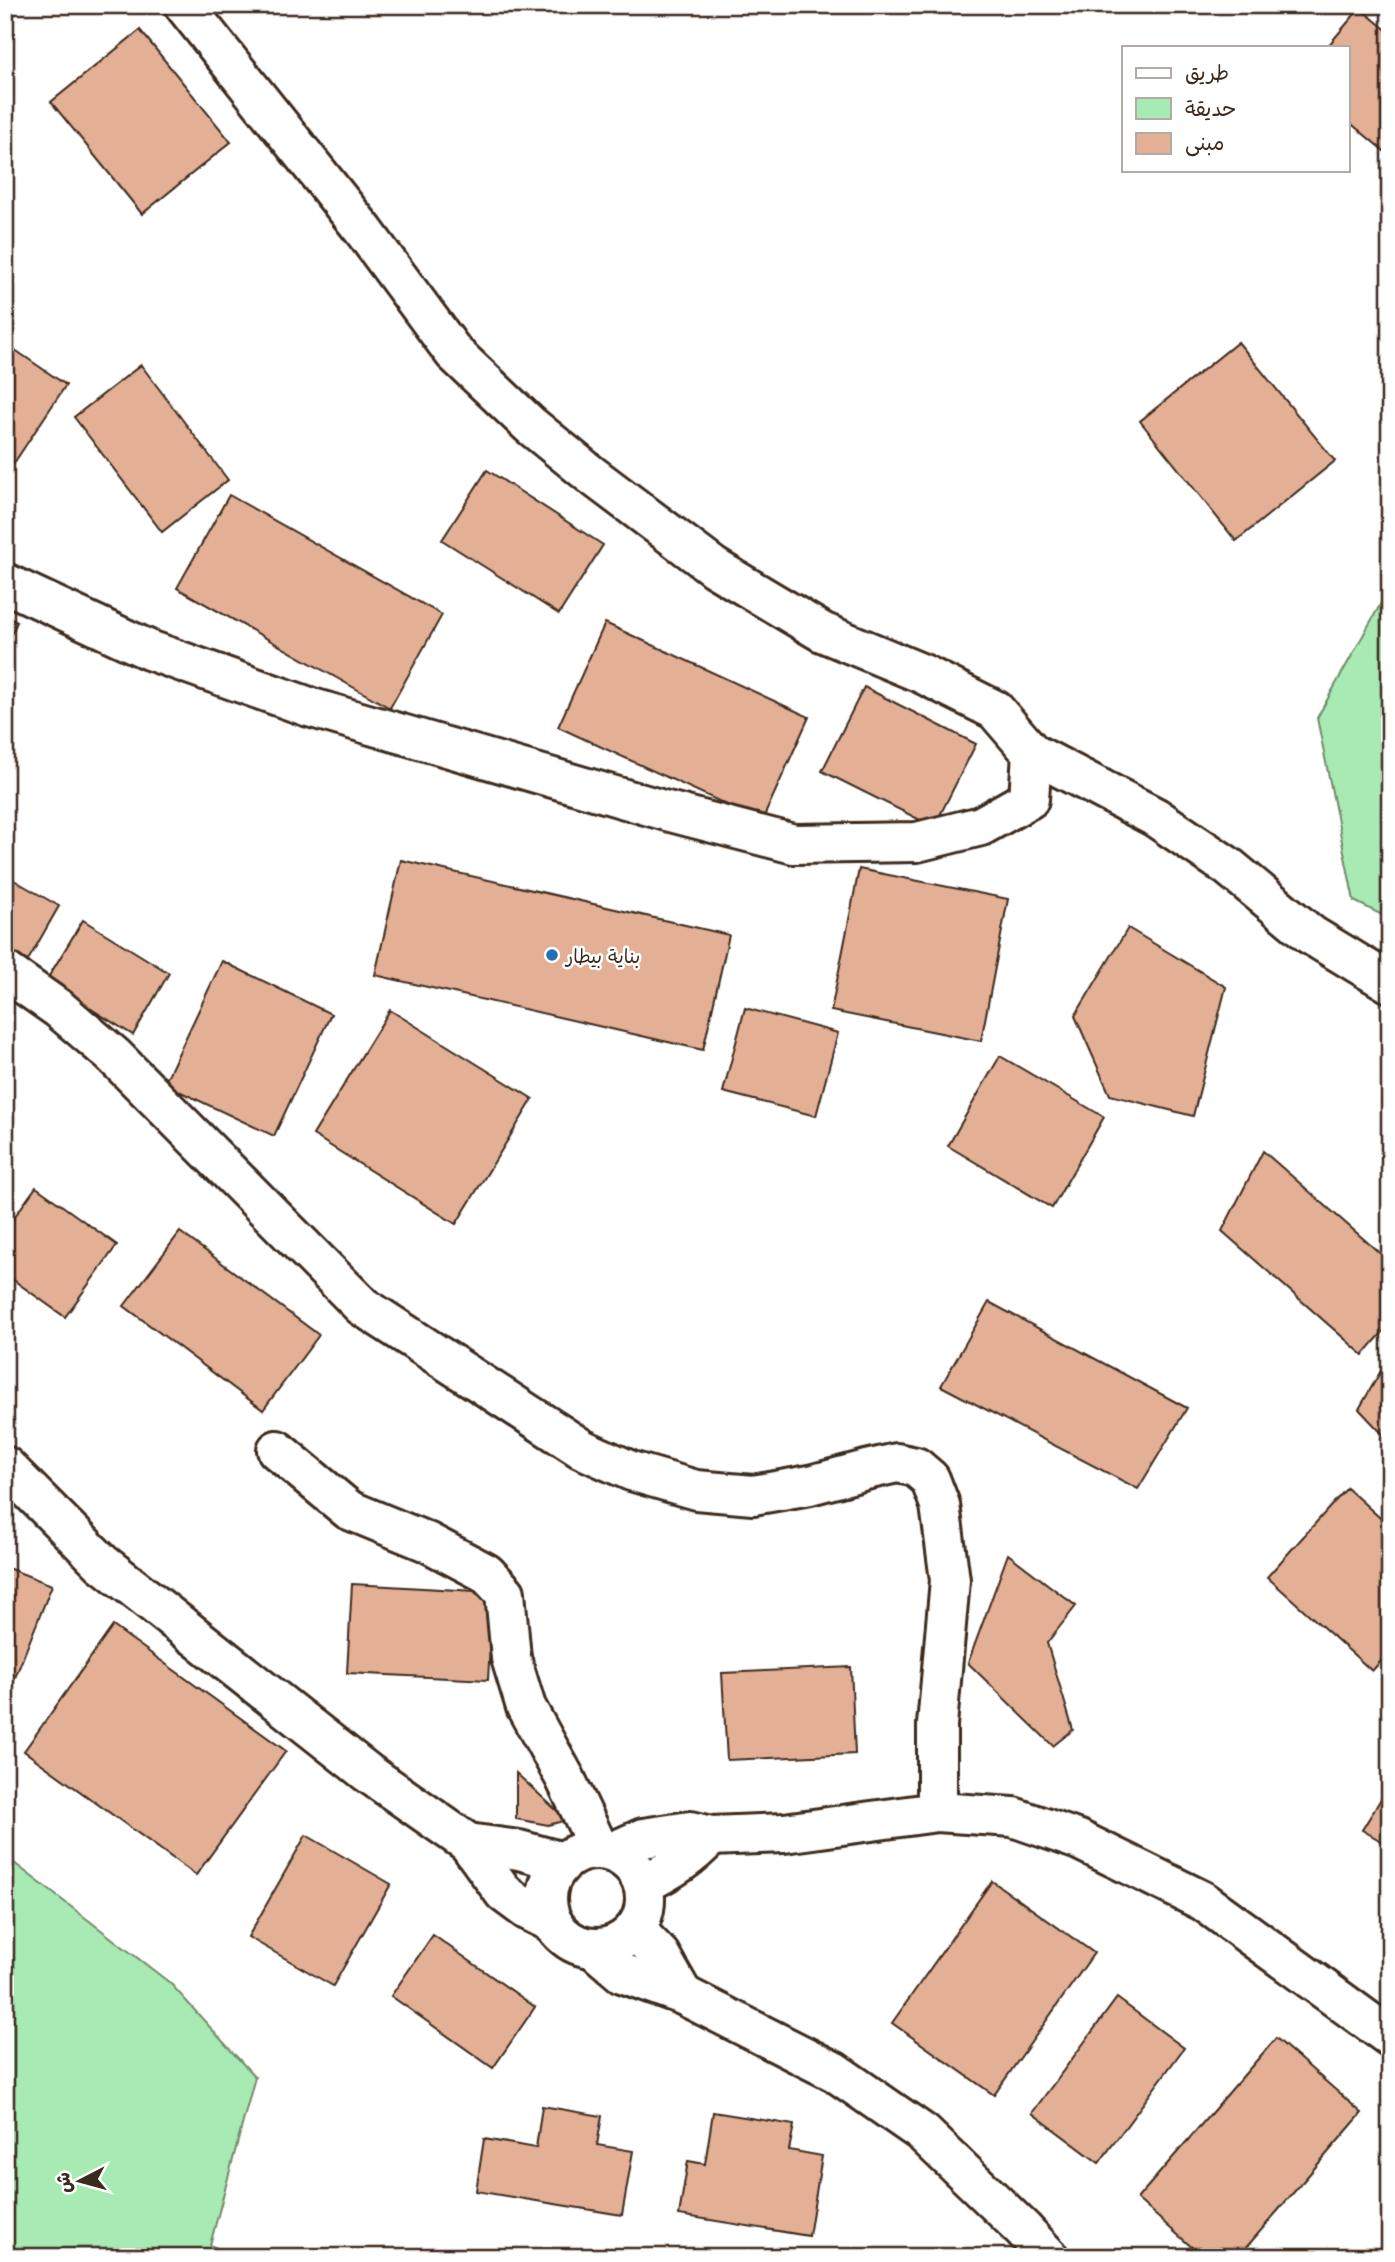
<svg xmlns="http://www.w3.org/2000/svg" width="1395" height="2262" font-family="'Playpen Sans','Playpen Sans Arabic',sans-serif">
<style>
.green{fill:#a8eab4;stroke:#728a69;stroke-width:2}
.building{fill:#e3b096;stroke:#3b2a1e;stroke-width:2}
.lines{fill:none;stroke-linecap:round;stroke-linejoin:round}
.minor-casing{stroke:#3b2a1e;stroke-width:44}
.tertiary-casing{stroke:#3b2a1e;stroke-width:44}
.minor{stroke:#fff;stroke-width:38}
.tertiary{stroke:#fff;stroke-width:38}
.poi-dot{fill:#1f6fb2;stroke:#fff;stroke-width:2.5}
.labels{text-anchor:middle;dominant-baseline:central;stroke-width:5;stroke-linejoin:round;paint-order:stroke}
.poi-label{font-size:19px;fill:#3b2a1e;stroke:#fff;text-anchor:start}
</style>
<rect width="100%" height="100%" fill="#fff"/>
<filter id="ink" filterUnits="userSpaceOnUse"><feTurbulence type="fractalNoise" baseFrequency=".0143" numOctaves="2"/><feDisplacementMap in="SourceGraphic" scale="14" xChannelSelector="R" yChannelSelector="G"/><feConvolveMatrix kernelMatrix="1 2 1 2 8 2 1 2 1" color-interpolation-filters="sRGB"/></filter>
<g filter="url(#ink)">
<g class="green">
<polygon points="1390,587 1390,919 1354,901 1317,718"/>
<polygon points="5,1856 170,1983 255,2077 210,2245 236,2257 5,2257"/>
</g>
<g class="building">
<polygon points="1360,8 1390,33 1390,156 1348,121 1348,47 1327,47"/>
<polygon points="140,30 231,142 142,214 51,102"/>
<polygon points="1238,342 1335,461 1236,541 1140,421"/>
<polygon points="5,343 66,385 10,469 5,466"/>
<polygon points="141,365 228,480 162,532 74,417"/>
<polygon points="487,470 603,545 559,614 442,540"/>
<polygon points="229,495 442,615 390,708 177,588"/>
<polygon points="5,616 17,622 5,647"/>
<polygon points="605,623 809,717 762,821 558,727"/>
<polygon points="864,687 976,744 934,827 822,771"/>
<polygon points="401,860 729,935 703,1050 375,975"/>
<polygon points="859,869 1008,899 981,1041 831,1011"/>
<polygon points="5,875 59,906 26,964 5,952"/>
<polygon points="83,920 169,973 133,1035 46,981"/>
<polygon points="1128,928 1226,987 1193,1116 1110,1095 1075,1016"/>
<polygon points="222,961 331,1014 274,1136 164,1084"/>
<polygon points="745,1008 838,1033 816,1116 723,1092"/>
<polygon points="390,1010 533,1099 456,1224 313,1135"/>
<polygon points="1000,1056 1104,1117 1052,1208 948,1146"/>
<polygon points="1263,1151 1390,1262 1390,1324 1363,1355 1222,1231"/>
<polygon points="36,1187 117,1245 65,1317 5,1274 5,1230"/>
<polygon points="180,1232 319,1335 263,1410 124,1306"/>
<polygon points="989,1302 1187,1408 1138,1489 941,1386"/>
<polygon points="1390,1355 1390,1442 1359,1409"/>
<polygon points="1347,1488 1390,1527 1390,1651 1372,1671 1267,1577"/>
<polygon points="1008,1554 1076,1606 1047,1643 1073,1730 1053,1746 968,1663"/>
<polygon points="5,1567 52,1585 5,1703"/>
<polygon points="352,1584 493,1592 488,1680 347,1673"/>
<polygon points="113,1626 286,1751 196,1875 24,1751"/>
<polygon points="851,1667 855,1754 727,1760 722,1673"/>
<polygon points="516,1773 567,1820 548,1825 516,1819"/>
<polygon points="1390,1784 1390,1846 1362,1830"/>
<polygon points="306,1835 391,1884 333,1986 248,1937"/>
<polygon points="992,1881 1094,1953 994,2095 892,2023"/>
<polygon points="433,1935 535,2007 493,2068 391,1996"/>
<polygon points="1117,1998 1184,2048 1099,2163 1032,2113"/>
<polygon points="1276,2038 1362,2113 1238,2257 1203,2257 1137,2199"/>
<polygon points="542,2106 602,2116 597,2145 633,2151 622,2215 476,2191 484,2139 536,2148"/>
<polygon points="713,2112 794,2125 789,2150 822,2156 809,2236 679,2215 688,2161 705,2164"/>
</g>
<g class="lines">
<defs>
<g id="minor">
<polyline points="1032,753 1155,817 1229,867 1311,935 1390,983"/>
<polyline points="5,971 59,1009 114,1056 362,1306 582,1449 631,1471 696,1490 753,1495 810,1485 866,1470 897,1463 916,1467 930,1479 940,1505 950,1580 937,1725 937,1812"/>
<polyline points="277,1450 349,1510 427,1542 486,1573 505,1593 511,1658 526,1707 565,1778 599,1849"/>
</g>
<g id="tertiary">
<polyline points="5,583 149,650 309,707 663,810 794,844 917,842 981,826 1029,799 1032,753 995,710 923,674 822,632 715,568 590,474 530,425 454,353 364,231 184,5"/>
<polyline points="5,1466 102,1563 368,1773 468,1843 504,1893 527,1910 553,1923"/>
<polyline points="468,1843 519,1850 563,1862"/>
<circle cx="596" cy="1899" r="49"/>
<polyline points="612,1852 643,1838 690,1831 711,1836 784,1833 937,1812 1013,1817 1079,1840 1203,1901 1390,2037"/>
<path d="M643,1884C670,1871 691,1858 711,1836"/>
<polyline points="635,1929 660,1955 683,1995"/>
<polyline points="593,1948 622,1973 683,1995 835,2072 923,2133 1023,2229 1049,2257"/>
</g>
</defs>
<use href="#minor" class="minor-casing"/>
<use href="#tertiary" class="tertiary-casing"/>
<use href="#minor" class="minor"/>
<use href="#tertiary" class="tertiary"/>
</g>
</g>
<circle class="poi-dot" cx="552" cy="955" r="7"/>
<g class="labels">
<g class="poi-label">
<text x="566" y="955">بناية بيطار</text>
</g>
</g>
<rect width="1395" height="2262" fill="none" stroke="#fff" stroke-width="28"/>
<rect x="14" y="14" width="1367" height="2234" fill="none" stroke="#3b2a1e" stroke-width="2.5" filter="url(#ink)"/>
<rect x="1122" y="46" width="228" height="126" fill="#ffffff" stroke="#b1aaa5" stroke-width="2"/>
<rect x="1136" y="68" width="35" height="10" fill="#ffffff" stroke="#b1aaa5" stroke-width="2"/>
<text x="1185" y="80" font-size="21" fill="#3b2a1e">طريق</text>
<rect x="1136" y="98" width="35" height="21" fill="#a8eab4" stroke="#b1aaa5" stroke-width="2"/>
<text x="1185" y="116" font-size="21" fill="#3b2a1e">حديقة</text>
<rect x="1136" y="133" width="35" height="21" fill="#e3b096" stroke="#b1aaa5" stroke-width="2"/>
<text x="1185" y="150" font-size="21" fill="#3b2a1e">مبنى</text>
<g transform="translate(80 2181) rotate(264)" stroke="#ffffff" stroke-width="5" paint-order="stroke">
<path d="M0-5L12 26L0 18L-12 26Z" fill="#3b2a1e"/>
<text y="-10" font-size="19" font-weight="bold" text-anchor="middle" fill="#3b2a1e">ش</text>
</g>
</svg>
